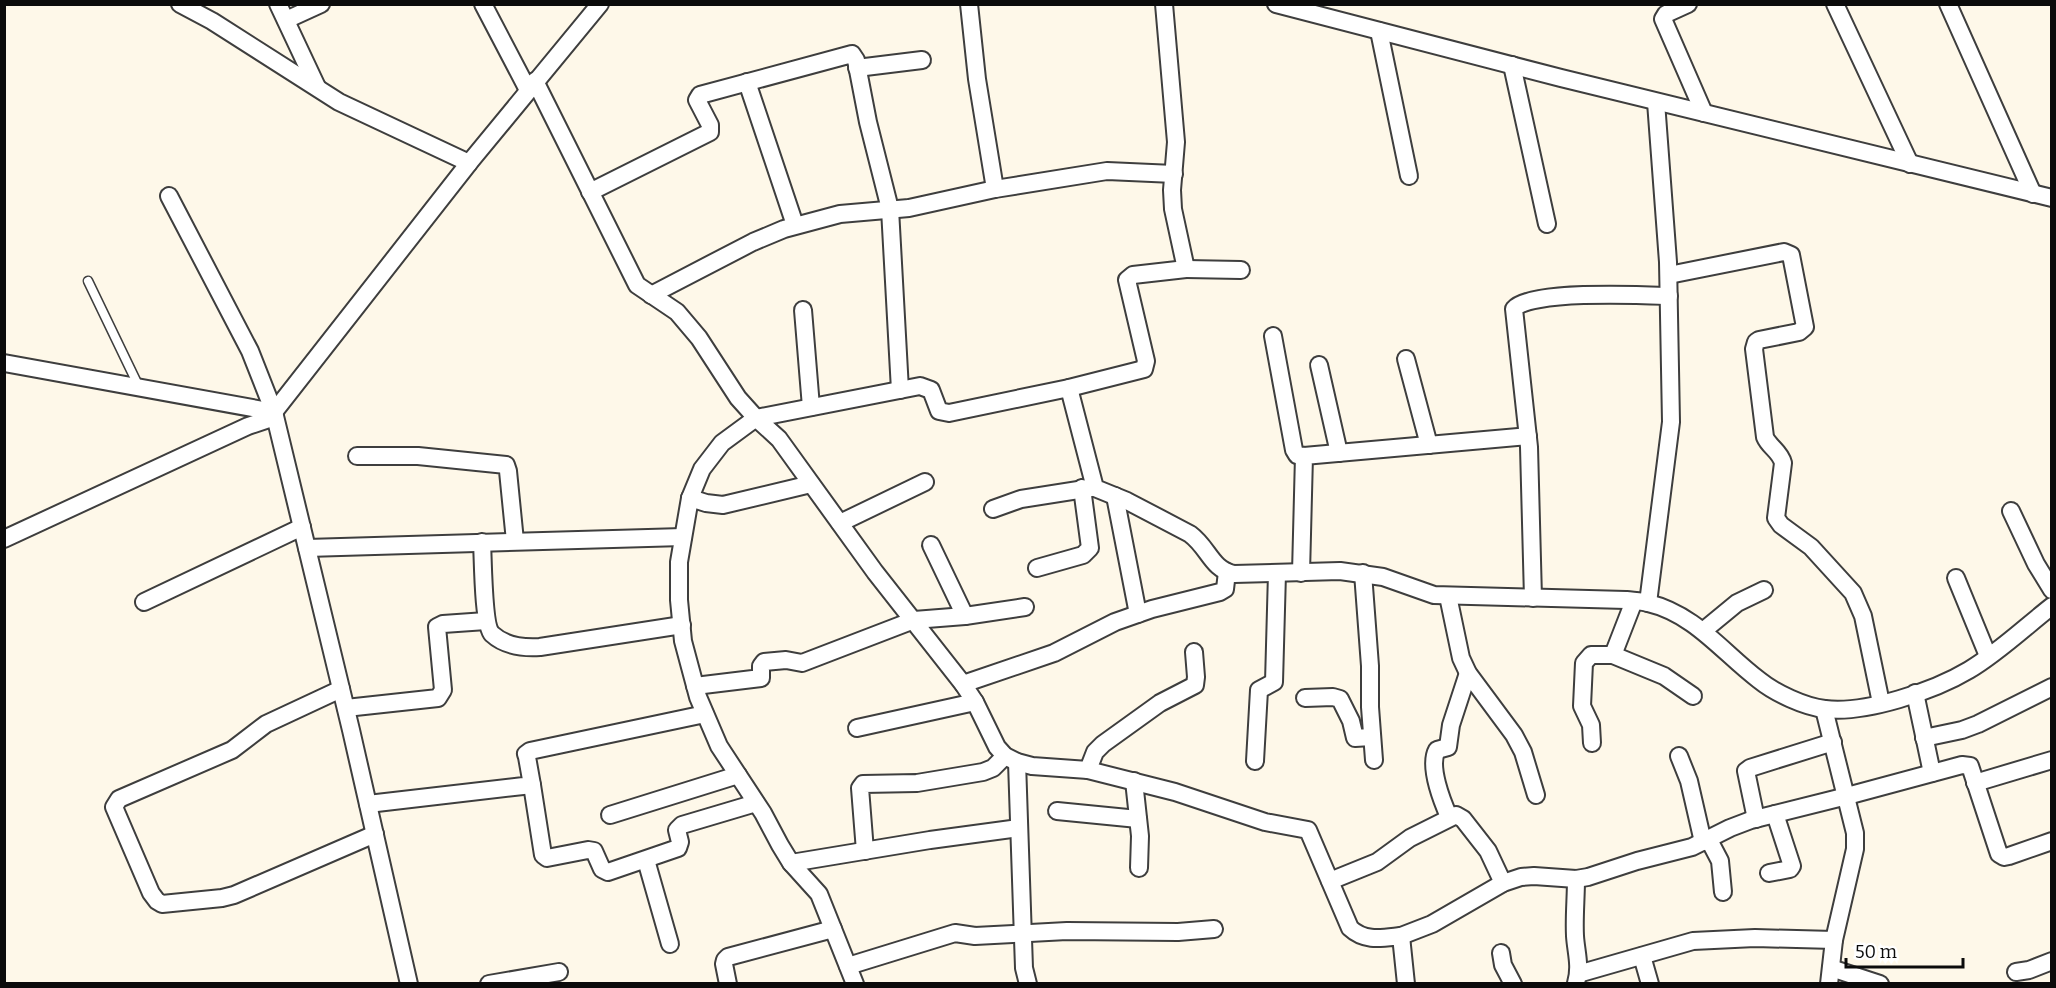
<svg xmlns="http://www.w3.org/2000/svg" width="2056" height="988" font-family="Bitter,serif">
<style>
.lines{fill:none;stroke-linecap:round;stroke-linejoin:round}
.lane-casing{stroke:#3e3e3e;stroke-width:11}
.street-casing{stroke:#3e3e3e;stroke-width:20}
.lane{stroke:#fff;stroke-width:8}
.street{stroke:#fff;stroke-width:16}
</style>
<rect width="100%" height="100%" fill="#fef8e9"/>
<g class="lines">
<defs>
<polyline id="lane" points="88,281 139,387"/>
<g id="street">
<polyline points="180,4 212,21 339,102 469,163"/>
<polyline points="278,4 317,87"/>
<polyline points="483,4 528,90"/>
<polyline points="969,4 977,79 995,189"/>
<polyline points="1276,4 1561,78 2052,198"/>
<polyline points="1688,4 1666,14 1663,19 1704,113"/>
<polyline points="1835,4 1910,164"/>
<polyline points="1948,4 2033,194"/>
<polyline points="286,20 321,4"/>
<polyline points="1379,31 1409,176"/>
<polyline points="1512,65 1547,224"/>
<polyline points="857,68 922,60"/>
<path d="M535,81L637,285L677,312L699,338L738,398L756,418L779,439L875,572L963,684L975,702L997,747L1005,756L1017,762L1032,766L1088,770L1175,792L1265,822L1308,830L1350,928C1365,942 1382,938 1401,936L1406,984"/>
<polyline points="747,82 795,225"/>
<polyline points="590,192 710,132 710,125 697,100 700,95 852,54 856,60 868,122 890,209 900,390"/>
<polyline points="169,196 250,351 274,412"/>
<polyline points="1186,269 1241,270"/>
<path d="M1669,275L1784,252L1791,255L1805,327L1799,332L1759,340L1756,342L1754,349L1765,437C1769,447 1780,451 1783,463L1776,518L1781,525L1811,547L1853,593L1863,616L1881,703"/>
<polyline points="651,295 753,242 784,229 840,214 909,208 995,189 1107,171 1174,174"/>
<polyline points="803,310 811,407"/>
<polyline points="1273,336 1294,450 1297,455 1304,456"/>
<polyline points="1406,359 1429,445"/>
<polyline points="4,363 274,412 351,730 409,984"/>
<polyline points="1319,365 1339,453"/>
<polyline points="1069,388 1144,369 1146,361 1127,280 1133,275 1186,269 1173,209 1172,190 1176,142 1164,4"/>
<polyline points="274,412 469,163 600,4"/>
<polyline points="357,456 418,456 506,465 508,471 515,541"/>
<polyline points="1115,496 1138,614"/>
<polyline points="690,498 706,503 723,505 811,484"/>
<polyline points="993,509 1021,499 1091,488"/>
<polyline points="2011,511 2036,564 2052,590"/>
<polyline points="840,523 925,482"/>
<polyline points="4,539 248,426 275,417"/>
<path d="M482,542C483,558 483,625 492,634C505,646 524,648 540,647L682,625"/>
<polyline points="931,545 965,616"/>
<polyline points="307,548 683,537"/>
<polyline points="1037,568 1083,555 1090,548 1082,488"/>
<polyline points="1301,573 1304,456 1528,436"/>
<polyline points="1363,573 1370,666 1370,707 1374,760"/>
<polyline points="1956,578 1988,656"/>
<polyline points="1448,596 1461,658 1468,673 1514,735 1523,752 1536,795"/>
<path d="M1533,598L1529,447L1514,309C1529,290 1642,295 1669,296"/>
<polyline points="144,602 302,527"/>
<polyline points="1648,603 1671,422 1668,262 1656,102"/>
<polyline points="1703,631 1737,603 1764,590"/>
<polyline points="1613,655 1664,676 1693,696"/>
<polyline points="963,684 1054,653 1115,622 1152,609 1220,592 1225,589 1227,572"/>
<polyline points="695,686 761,678 761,666 764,662 786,660 802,663 914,620 965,616 1025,607"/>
<polyline points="341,689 266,724 232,750 119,799 114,807 151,893 157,901 162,904 222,898 234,895 375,834"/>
<polyline points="1915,693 1932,773"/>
<polyline points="1305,698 1333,697 1340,699 1351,721 1355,738 1371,737"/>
<polyline points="346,708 438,698 443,690 437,627 443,624 486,621"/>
<polyline points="1824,709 1855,833 1855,849 1834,940 1829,984"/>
<polyline points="857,728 975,702"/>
<polyline points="1924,738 1962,730 1978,724 2052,687"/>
<polyline points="1592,743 1591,725 1582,706 1584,663 1591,655 1613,655 1634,601"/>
<polyline points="1679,756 1689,781 1703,842"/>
<polyline points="1255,761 1259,690 1274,682 1277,573"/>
<polyline points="1017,762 1024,968 1028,984"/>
<polyline points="1088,770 1095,752 1103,744 1160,703 1195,685 1196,677 1194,652"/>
<polyline points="1134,781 1140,836 1139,868"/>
<polyline points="1975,783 2052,760"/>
<polyline points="532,785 543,855 547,858 588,850 594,851 602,869 608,872 678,848 680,842 677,830 682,825 756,803"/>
<polyline points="368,804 532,785 527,757 526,754 530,751 705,714"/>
<polyline points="1057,811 1138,819"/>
<polyline points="610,815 738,775"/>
<path d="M1449,817C1442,801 1428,766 1437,750L1448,747L1451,725L1468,673"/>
<polyline points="1756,819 1746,771 1750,768 1833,742"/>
<polyline points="1709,840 1720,861 1723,892"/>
<polyline points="865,851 860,788 863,784 917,783 983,772 993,768 1005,756"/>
<polyline points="646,860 670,944"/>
<polyline points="791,863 930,840 1019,828"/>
<polyline points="1769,873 1790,869 1792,866 1775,814"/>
<polyline points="1330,881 1377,862 1410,838 1456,815 1463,819 1488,851 1503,883"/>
<polyline points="1401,936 1432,924 1503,883 1521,877 1534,876 1576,879 1588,877 1637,861 1692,847 1730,828 1751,820 1847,796 1962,765 1970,766 1999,854 2004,857 2009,856 2052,841"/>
<polyline points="1501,953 1503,965 1513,984"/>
<polyline points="1642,956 1650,984"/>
<polyline points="848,966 955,933 975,936 1067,931 1178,932 1214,929"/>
<polyline points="1831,968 1880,984"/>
<polyline points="2016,972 2029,970 2052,961"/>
<polyline points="1578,974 1693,941 1755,938 1834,940"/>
<path d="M1576,983C1581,966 1576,952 1575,936C1574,917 1576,898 1576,879"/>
<polyline points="489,984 559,972"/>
<polyline points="728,984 724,964 725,960 728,957 833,929"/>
<path d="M855,984L819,894L791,863L780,845L763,813L719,746L698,697L683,641L679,600V562L690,498L702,469L722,443L756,418L920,386L931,390L939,411L949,413L1069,388L1095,488L1127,501L1190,534C1209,548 1211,569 1234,574L1340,571L1383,577L1434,595L1626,600C1633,601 1641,601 1648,603C1695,614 1723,653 1759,680C1775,693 1805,707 1825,709C1865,714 1934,691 1969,670C1998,653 2025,627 2052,606"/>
</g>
</defs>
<use href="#lane" class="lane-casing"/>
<use href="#street" class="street-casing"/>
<use href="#lane" class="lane"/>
<use href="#street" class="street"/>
</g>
<rect width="2056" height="988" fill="none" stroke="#0b0b0b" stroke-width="12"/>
<path d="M1846 958v9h117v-9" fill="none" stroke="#0b0b0b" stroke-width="3"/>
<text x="1855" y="958" font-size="18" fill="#0b0b0b" stroke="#ffffff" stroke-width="4.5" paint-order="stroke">50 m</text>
</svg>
